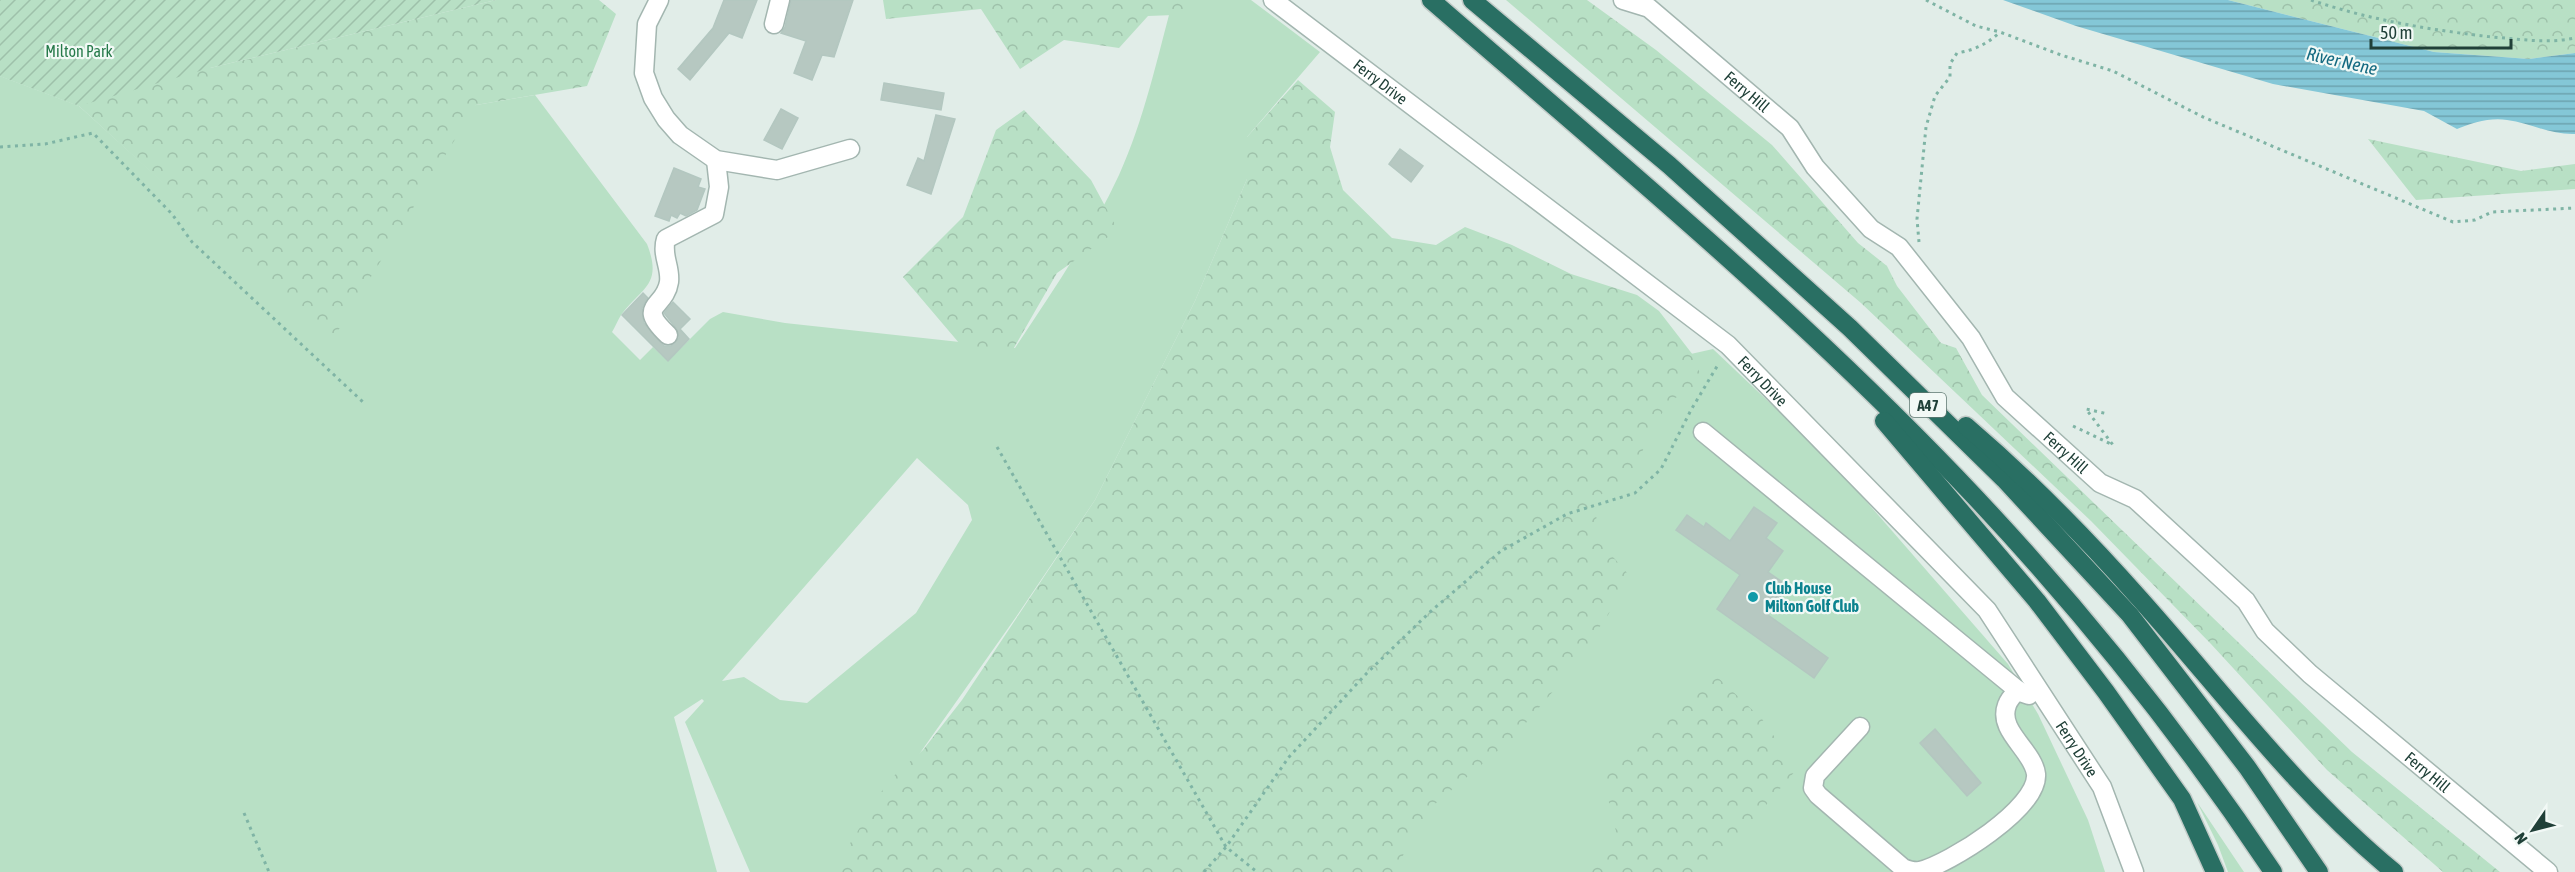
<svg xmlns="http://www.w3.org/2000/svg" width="2575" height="872" font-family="'Asap Condensed',sans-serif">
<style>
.grass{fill:#b8e0c5;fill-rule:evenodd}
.forest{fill:url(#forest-crowns)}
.garden{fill:url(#garden-furrows)}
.water{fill:url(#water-rules)}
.building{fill:#b6c8c1;stroke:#b3c7c0;stroke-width:1.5}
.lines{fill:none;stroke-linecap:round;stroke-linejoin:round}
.minor-casing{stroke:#a3b6b0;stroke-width:21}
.highway-casing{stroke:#c1cac7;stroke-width:21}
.path{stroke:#7fb4a5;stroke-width:3;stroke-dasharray:3 4.5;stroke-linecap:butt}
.minor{stroke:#fff;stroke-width:18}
.highway{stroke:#296f63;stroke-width:18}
.culture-dot{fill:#0f9aa8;stroke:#f2f9f6;stroke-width:2}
.labels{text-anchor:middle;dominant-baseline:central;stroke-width:4.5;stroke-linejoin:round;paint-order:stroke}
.shield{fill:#f2f9f6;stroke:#5f7871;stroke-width:1.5}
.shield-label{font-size:15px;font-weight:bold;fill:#204038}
.park-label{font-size:16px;fill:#267a4a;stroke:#f2f9f6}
.street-label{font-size:16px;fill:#204038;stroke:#f2f9f6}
.culture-label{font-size:16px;font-weight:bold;fill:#0d838f;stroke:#f2f9f6;text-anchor:start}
.water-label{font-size:18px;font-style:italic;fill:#146a81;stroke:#f2f9f6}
</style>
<defs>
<pattern id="forest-crowns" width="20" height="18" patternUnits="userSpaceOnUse" patternTransform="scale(1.5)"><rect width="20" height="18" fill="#b8e0c5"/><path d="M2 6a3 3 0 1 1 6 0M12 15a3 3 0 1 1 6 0" fill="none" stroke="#9ec1aa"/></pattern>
<pattern id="garden-furrows" width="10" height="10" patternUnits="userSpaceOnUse" patternTransform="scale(1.5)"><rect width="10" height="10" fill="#b8e0c5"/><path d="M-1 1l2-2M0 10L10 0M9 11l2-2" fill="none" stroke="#9ec1aa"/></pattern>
<pattern id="water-rules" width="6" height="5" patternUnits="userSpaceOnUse" patternTransform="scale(1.5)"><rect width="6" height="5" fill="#84c7d7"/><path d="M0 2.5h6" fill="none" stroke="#6ca3af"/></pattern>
</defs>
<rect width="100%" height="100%" fill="#e1ede8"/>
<g class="grass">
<path d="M1173,0H1251L1320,52L1247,137V179L1195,301L1095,500L1016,617L836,872H750L685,722L704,701L702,699L674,717L717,872H0V76L79,106L188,205L476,105L535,95L647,244C663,285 642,287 621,315C618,320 615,327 612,332L640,360L653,347L668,361L710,319L723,312L785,323L1015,348C1052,292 1090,237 1119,175C1144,120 1157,59 1173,0ZM917,458L968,505L972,520L916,613L807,703L780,700L744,677L722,681Z"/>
<polygon points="1713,349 1832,462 2008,664 2038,714 2088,820 2105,872 1120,872 1566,382"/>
<polygon points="2197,802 2244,872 2228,872 2218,845"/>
</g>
<g class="forest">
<polygon points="0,0 210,68 496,0 599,0 616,14 587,86 476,105 333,339 79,106 0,76"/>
<polygon points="883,0 1203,0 1200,14 1148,16 1119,48 1064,40 1020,69 981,9 886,19"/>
<polygon points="1506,0 1587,0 1656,50 1772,145 1858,243 1887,266 1897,286 1941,343 1956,348 1982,395 2352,752 2500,872 2443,872 2327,770 2211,644 2091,521 1861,303"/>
<polygon points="2228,0 2575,0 2575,53 2529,59 2434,52"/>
<polygon points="1298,80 1335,112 1330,147 1343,190 1392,238 1436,245 1465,227 1512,245 1571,274 1637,295 1659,311 1693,355 1704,384 1669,401 1648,438 1632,476 1595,498 1598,540 1629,575 1608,615 1561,682 1513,738 1428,810 1394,872 830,872 843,855 888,781 923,750 962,700 1095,500 1195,301 1247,179 1247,137"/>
<polygon points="1024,110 1091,180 1118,230 1057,273 1011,353 965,350 903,277 963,217 996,130"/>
<polygon points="2368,139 2521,171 2575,164 2575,189 2416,200"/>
<polygon points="1712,672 1762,719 1797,769 1711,869 1706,872 1586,872 1619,844 1603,778"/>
</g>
<polygon class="garden" points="0,0 496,0 210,68 79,106 0,76"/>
<path class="water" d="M2003,0H2228L2434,52L2529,59L2575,53V134C2551,135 2530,123 2507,120C2491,117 2471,123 2457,129L2424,111L2273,84L2076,26Z"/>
<g class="building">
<polygon points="724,0 757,0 742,38 729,33 690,80 678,69 713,28"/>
<polygon points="791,0 853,0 834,57 822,55 812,80 794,73 806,41 781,33 785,27"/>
<polygon points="884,83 944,93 941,110 881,100"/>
<polygon points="781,109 798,118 782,149 764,140"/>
<polygon points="936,115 955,119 931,194 907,185 918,158 924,161"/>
<polygon points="1400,149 1423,166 1411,182 1389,164"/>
<polygon points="674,168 701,179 698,187 705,189 697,210 686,216 680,213 677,218 671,215 669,221 655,216"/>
<polygon points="643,293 648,298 642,308 644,323 664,346 671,346 679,338 676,328 664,313 673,302 690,319 680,329 689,339 668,361 622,315"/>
<polygon points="1754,507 1777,523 1766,538 1783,551 1768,572 1788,586 1768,615 1828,658 1814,678 1717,609 1740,575 1676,530 1687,515 1704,527 1706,523 1730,541"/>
<polygon points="1935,729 1981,783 1967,796 1920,743"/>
</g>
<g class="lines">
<defs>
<g id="minor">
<polyline points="659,0 647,24 644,73 653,98 666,119 680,135 716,160 777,170 850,149"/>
<path id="s1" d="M1273,0L1728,345L1987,610L2102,787L2134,872"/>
<path id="s2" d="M1623,0L1649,8L1790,128L1815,167L1871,229L1899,247L1971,338L2005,397L2100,483L2135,499L2246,601L2265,631L2310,674L2548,872"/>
<polyline points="774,24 780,0"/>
<path d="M668,335C635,304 665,309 669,282C671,267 661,255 666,239L714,214L719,187L716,160"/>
<polyline points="1703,432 2020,692 2029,695"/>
<path d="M1860,727L1815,776L1813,788L1818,795L1903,868C1908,870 1914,872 1920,871C1949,864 2039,808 2036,774C2033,750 1997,731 2007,705C2009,699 2014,694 2018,690"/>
</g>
<g id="highway">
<path d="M1431,0C1610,155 1792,306 1956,477C2073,599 2180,732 2273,872"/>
<polyline points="1472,0 1669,165 1850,328 2004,479 2130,615 2247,767 2319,872"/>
<polyline points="1884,421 2037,601 2106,692 2182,799 2215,872"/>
<path d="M1966,426C2028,479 2086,538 2140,599C2224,693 2296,791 2394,872"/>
</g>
</defs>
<use href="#minor" class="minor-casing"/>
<use href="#highway" class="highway-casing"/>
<g class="path">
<polyline points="1926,0 1976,26 2000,32 2061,55 2113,71 2203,117 2453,222 2475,220 2492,212 2575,208"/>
<path d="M2311,0C2370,20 2431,30 2492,37C2521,39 2547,44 2575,38"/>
<polyline points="0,147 45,144 93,133 172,214 192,242 363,402"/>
<path d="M1919,242L1917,219L1926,127L1935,96L1950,77V64L1957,53C1975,50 1987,44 2000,32"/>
<polyline points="2073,426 2113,445 2086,409 2108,414"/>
<polyline points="997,447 1226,847 1257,872"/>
<polyline points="244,813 269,872"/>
<polyline points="1204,872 1226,847 1289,757 1367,673 1430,612 1501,551 1567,514 1635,493 1661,469 1691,410 1719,363"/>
</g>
<use href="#minor" class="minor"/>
<use href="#highway" class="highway"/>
</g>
<circle class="culture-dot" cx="1753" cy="597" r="6"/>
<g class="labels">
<rect class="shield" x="1910" y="393" width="36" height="24" rx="4.5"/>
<g class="shield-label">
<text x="1928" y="405">A47</text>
</g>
<g class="park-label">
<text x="79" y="51">Milton Park</text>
</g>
<g class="street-label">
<text stroke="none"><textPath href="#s1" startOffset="135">Ferry Drive</textPath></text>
<text stroke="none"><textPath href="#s2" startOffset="156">Ferry Hill</textPath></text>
<text stroke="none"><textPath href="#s1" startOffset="621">Ferry Drive</textPath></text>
<text stroke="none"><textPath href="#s2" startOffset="642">Ferry Hill</textPath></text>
<text stroke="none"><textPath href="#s1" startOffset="1107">Ferry Drive</textPath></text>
<text stroke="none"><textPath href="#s2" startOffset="1128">Ferry Hill</textPath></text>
</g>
<g class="culture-label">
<text x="1765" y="588">Club House<tspan x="1765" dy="18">Milton Golf Club</tspan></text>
</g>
<g class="water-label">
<text transform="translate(2342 61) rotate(13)">River Nene</text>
</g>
</g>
<g transform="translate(2533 830) rotate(235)" stroke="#f2f9f6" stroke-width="4.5" paint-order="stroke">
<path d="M0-4.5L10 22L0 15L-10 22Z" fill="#204038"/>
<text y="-9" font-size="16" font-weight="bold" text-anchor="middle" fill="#204038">N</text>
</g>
<path d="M2371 39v9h140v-9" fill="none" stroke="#204038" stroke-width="3"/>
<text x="2380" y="39" font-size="18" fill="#204038" stroke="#f2f9f6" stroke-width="4.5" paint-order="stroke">50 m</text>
</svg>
